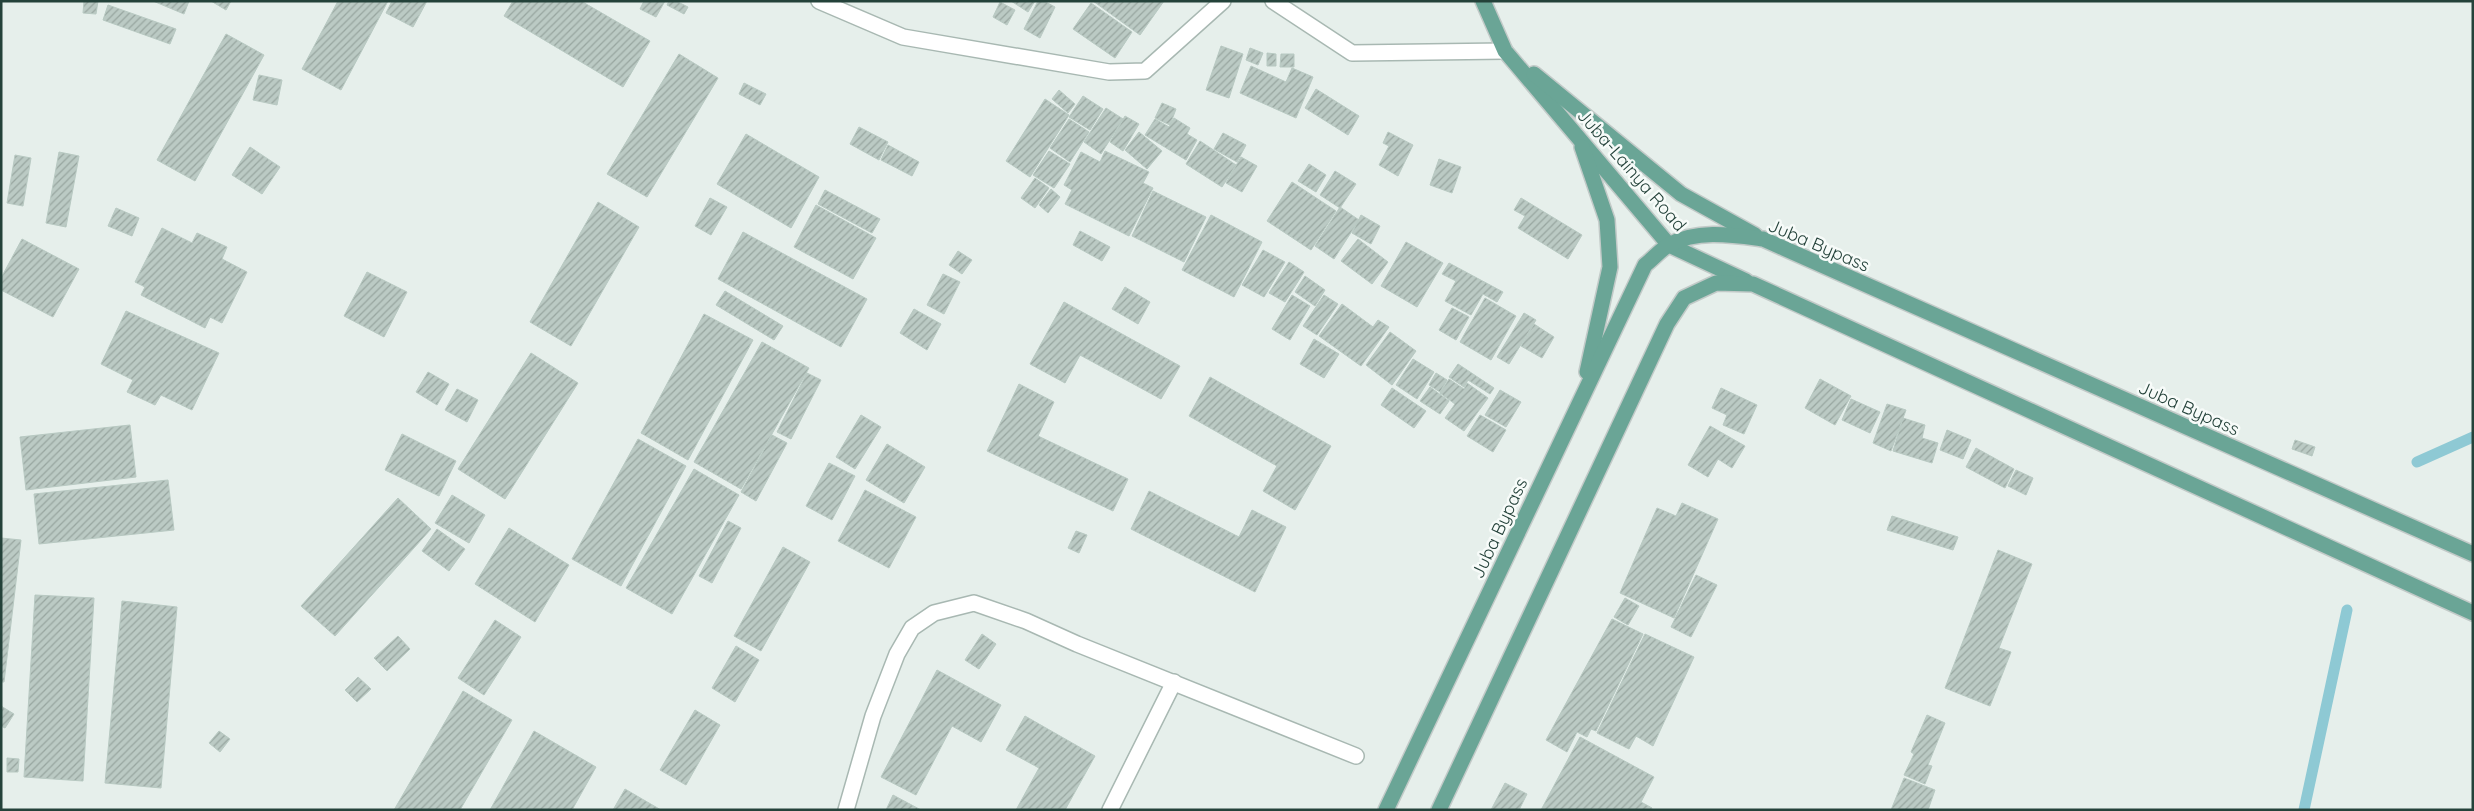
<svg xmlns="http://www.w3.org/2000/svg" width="2474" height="811" font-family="Quicksand,sans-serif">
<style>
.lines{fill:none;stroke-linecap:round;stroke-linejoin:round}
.stream{stroke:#8ec9d4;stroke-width:11}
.building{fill:url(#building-hatch);stroke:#b8c9c2}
.minor-casing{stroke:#a8b8b2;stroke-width:18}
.major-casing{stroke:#c2cac8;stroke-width:18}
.minor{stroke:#fff;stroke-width:15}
.major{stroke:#6aa596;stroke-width:15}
.labels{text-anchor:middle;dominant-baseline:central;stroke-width:5;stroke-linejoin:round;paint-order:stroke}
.street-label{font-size:18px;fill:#24423a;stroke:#f7fbf9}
</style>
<defs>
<pattern id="building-hatch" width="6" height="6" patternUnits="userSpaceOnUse" patternTransform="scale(1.25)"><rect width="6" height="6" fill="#bbcac4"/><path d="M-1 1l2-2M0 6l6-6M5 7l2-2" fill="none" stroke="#98a6a0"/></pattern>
</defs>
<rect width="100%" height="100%" fill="#e6efeb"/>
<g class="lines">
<g class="stream">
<polyline points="2417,462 2473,437"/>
<polyline points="2304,810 2347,610"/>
</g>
</g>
<g class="building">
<polygon points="84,1 98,1 96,14 83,13"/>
<polygon points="153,1 189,1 184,14"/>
<polygon points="211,1 231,1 226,10"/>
<polygon points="338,1 388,1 341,90 302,69"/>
<polygon points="392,1 427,1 413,27 386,13"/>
<polygon points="513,1 581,1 650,41 623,87 504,16"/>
<polygon points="644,1 665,1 656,17 640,9"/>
<polygon points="669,1 676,1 688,7 684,14 667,5"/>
<polygon points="1011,1 1035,1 1028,12"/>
<polygon points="1038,1 1044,1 1055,7 1040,38 1024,29"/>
<polygon points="1093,1 1164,1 1140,35"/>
<polygon points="1000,2 1015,10 1007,25 993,17"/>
<polygon points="1091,3 1132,32 1115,58 1073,29"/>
<polygon points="108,5 176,29 170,44 103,20"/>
<polygon points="226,34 264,55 195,181 157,160"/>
<polygon points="1221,46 1243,54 1229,98 1206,90"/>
<polygon points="1250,48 1263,53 1258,65 1246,60"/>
<polygon points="1267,53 1276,54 1276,66 1267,66"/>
<polygon points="679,54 718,78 647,197 607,174"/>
<polygon points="1281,54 1294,54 1294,67 1280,67"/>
<polygon points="1251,66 1286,82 1292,68 1313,77 1296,118 1240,93"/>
<polygon points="259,75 282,80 277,105 253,100"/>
<polygon points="744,83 766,94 760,105 739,94"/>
<polygon points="1316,89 1359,116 1348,135 1305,108"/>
<polygon points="1059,90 1075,104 1068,113 1052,99"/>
<polygon points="1083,96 1103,109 1090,130 1069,117"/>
<polygon points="1045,99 1069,115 1030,177 1006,161"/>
<polygon points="1162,103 1176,109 1170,125 1155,118"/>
<polygon points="1106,108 1123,119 1101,154 1084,142"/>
<polygon points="1125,116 1139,124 1123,151 1110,142"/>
<polygon points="1174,118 1190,128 1187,134 1197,140 1186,160 1145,135 1155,119 1169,127"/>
<polygon points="1069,119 1089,132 1070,162 1050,148"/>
<polygon points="859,127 888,142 879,160 850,144"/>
<polygon points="1139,132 1162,151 1147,169 1125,150"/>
<polygon points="1388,132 1413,145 1398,176 1379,165 1389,146 1383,143"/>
<polygon points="1223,133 1246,145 1237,162 1214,149"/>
<polygon points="746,134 819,177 791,228 717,184"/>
<polygon points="1200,141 1236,165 1222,187 1186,164"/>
<polygon points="888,145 919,162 912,176 881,160"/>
<polygon points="250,147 280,167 262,194 232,175"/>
<polygon points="1049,151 1070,164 1054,188 1033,175"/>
<polygon points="1105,151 1149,172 1143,183 1153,188 1129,236 1065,204 1072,190 1064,185 1081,152 1100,162"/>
<polygon points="59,152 79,156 66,227 46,223"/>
<polygon points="15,155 31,158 23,206 7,203"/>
<polygon points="1241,157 1257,166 1242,192 1226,183"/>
<polygon points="1439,159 1461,167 1452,193 1430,185"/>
<polygon points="1309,164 1326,175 1316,192 1298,181"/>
<polygon points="1335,171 1356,184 1340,208 1320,195"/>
<polygon points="1035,178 1049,188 1035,208 1021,198"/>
<polygon points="1292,182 1336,211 1311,250 1267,221"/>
<polygon points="1051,189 1060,197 1048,213 1039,205"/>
<polygon points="825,190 880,219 872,233 818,204"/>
<polygon points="1153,191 1206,217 1184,262 1132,236"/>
<polygon points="710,198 727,207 711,235 695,226"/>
<polygon points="1521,198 1582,235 1568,259 1518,228 1525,216 1514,210"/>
<polygon points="598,202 639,227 571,346 530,322"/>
<polygon points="816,205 876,238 853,279 794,247"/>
<polygon points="1340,207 1359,220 1334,259 1315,246"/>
<polygon points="116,208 139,218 132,236 108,226"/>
<polygon points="1211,215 1262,242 1234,297 1182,270"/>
<polygon points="1361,215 1380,226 1371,244 1352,233"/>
<polygon points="162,228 192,243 197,233 227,247 222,259 247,272 222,323 210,317 205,328 141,295 145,287 135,282"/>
<polygon points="1080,231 1110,247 1102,261 1073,245"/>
<polygon points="743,232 867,299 841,347 718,279"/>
<polygon points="22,239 79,269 53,317 1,290 1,278"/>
<polygon points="1358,239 1388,262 1372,284 1341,261"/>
<polygon points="1406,242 1443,263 1417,307 1381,286"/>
<polygon points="1263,250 1285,262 1264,297 1242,285"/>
<polygon points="958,251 972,260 962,274 949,265"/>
<polygon points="1289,262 1304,272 1285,302 1269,293"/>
<polygon points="1449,263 1503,292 1497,302 1483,294 1471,315 1445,301 1456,281 1442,274"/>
<polygon points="367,272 407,292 384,337 344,316"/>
<polygon points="943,274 960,282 944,314 927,305"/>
<polygon points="1305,276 1325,290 1315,306 1295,292"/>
<polygon points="1125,287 1150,302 1138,324 1112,309"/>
<polygon points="725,291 783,326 774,340 716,305"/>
<polygon points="1292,295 1310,306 1290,340 1272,329"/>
<polygon points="1324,295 1338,304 1317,335 1303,326"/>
<polygon points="1485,298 1516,316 1491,360 1460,342"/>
<polygon points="1064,302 1180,366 1161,399 1080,355 1065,383 1030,364"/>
<polygon points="1342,304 1373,327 1378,320 1389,327 1361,366 1319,336"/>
<polygon points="1452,308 1469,317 1456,340 1439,330"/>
<polygon points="914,309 941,324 927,350 900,333"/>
<polygon points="126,311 219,353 192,410 161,395 155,405 127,392 133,380 101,364"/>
<polygon points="1524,313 1536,320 1509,364 1497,357"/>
<polygon points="704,314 753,340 688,460 641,433"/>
<polygon points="1534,324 1554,337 1542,358 1521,346"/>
<polygon points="1390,332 1416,351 1392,385 1366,365"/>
<polygon points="1314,339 1339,354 1324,378 1300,364"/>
<polygon points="762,342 809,368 741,489 694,462"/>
<polygon points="531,353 578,383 505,499 458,469"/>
<polygon points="1413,359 1434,372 1417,399 1396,385"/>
<polygon points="1458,364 1494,388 1490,394 1468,380 1464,387 1449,377"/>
<polygon points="428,372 449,384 437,405 416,392"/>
<polygon points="807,373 821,380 791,439 777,432"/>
<polygon points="1436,373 1447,380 1440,392 1429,385"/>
<polygon points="1210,377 1331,446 1295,510 1263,491 1277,466 1189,416"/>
<polygon points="1449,379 1464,389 1467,383 1488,398 1464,431 1445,418 1455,404 1440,393"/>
<polygon points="1820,379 1851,396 1835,425 1805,408"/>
<polygon points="1019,384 1054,402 1038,436 1128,479 1113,511 987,451"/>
<polygon points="1430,387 1449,401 1440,414 1420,401"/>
<polygon points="1392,388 1426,411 1414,428 1381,405"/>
<polygon points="1721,388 1757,405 1744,434 1723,425 1727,415 1712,408"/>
<polygon points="457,389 478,400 467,422 445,410"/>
<polygon points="1500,390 1521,402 1506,427 1485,415"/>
<polygon points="1851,399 1880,412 1870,433 1842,420"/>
<polygon points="1887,404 1906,410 1891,451 1873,443"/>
<polygon points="861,415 881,427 855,469 836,457"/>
<polygon points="1480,415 1506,430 1493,452 1467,436"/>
<polygon points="1903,418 1925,425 1922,438 1938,443 1932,463 1893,451"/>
<polygon points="130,425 136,477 26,490 20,437"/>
<polygon points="1710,426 1745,446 1732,468 1718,459 1708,477 1688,465"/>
<polygon points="1947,430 1971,440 1963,459 1940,450"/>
<polygon points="402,434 456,461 439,496 385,470"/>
<polygon points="772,435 787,443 756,501 741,492"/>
<polygon points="638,439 686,466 621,586 572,559"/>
<polygon points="2295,440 2315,447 2312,456 2292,449"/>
<polygon points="887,444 925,467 904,503 866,480"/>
<polygon points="1976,448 2014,469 2005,488 1966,467"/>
<polygon points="829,463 855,476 832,520 806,506"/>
<polygon points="694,469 739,495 672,614 626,588"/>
<polygon points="2016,470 2033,478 2026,495 2008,486"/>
<polygon points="168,480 174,530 39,544 34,494"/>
<polygon points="865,490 916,517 889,568 838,541"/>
<polygon points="1149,491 1239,537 1252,510 1286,527 1255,592 1131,529"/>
<polygon points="452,495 485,515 469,543 435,523"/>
<polygon points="398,498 431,529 335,636 301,606"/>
<polygon points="1682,503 1718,519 1674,618 1620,593 1657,508 1676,516"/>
<polygon points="1892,516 1958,537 1953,550 1887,530"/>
<polygon points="728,521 741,528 712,583 699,576"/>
<polygon points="509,528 569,565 535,622 475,584"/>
<polygon points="437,529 465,549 449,571 422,551"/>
<polygon points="1076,531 1087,535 1079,553 1068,548"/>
<polygon points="1,538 21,540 4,682 1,682"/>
<polygon points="783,547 810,562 761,651 734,636"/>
<polygon points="1998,550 2032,564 1999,648 2011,652 1990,706 1945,688"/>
<polygon points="1696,575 1717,585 1691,637 1671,627"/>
<polygon points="35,595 94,598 83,781 24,777"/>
<polygon points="1625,598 1639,606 1628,625 1614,617"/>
<polygon points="122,601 177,607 161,788 105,783"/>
<polygon points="1612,619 1643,634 1596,731 1591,729 1587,737 1577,732 1567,752 1546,740"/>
<polygon points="495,620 521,637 484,695 458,678"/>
<polygon points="982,634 996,644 979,669 965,660"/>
<polygon points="1645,634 1694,657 1653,746 1636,736 1629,749 1597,733"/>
<polygon points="398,636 410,649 387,671 374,658"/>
<polygon points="736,646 759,660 735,702 712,688"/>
<polygon points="937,670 1001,705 981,742 952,726 916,795 881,777"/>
<polygon points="358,677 371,689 357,702 345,690"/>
<polygon points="463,691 512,720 460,810 394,810"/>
<polygon points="1,706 14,714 5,728 1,726"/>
<polygon points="695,710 720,725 686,785 660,770"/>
<polygon points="1927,715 1945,723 1928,765 1932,766 1925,784 1904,775 1914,754 1911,752"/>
<polygon points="1025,716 1095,756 1065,810 1016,810 1039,768 1006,750"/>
<polygon points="219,731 230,739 220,752 209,743"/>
<polygon points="534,731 596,767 572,810 490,810"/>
<polygon points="1580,737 1654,777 1641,802 1652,808 1651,810 1541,810"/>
<polygon points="7,758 19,759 18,772 7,772"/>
<polygon points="1904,778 1935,790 1928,810 1891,810"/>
<polygon points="1505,783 1527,794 1519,810 1491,810"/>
<polygon points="625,789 661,810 613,810"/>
<polygon points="893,795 921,810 886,810"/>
</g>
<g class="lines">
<defs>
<g id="minor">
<polyline points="819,1 903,37 1109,72 1145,71 1223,1"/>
<polyline points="1273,1 1352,53 1505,51"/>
<polyline points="846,810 873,716 897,654 912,628 934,613 974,603 1026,621 1077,644 1356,756"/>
<polyline points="1110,810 1174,682"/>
</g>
<g id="major">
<polyline points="1483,1 1505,51 1669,245 1746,281"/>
<polyline points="1534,74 1681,194 1755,235"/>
<polyline points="1582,147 1607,220 1610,267 1587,372"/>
<path d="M1386,810L1645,265C1653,259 1661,249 1669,245C1697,229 1733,235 1763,239L2473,554"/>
<polyline points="1439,810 1667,324 1684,298 1716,283 1753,284 2473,613"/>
</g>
</defs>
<use href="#minor" class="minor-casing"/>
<use href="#major" class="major-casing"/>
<use href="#minor" class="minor"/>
<use href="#major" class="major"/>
</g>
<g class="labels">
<g class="street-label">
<text transform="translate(1632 170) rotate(49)">Juba-Lainya Road</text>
<text transform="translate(1819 245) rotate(23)">Juba Bypass</text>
<text transform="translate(2189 408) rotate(24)">Juba Bypass</text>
<text transform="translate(1499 528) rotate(-65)">Juba Bypass</text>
</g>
</g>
<rect width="2474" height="811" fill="none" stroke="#24423a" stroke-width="5"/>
</svg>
